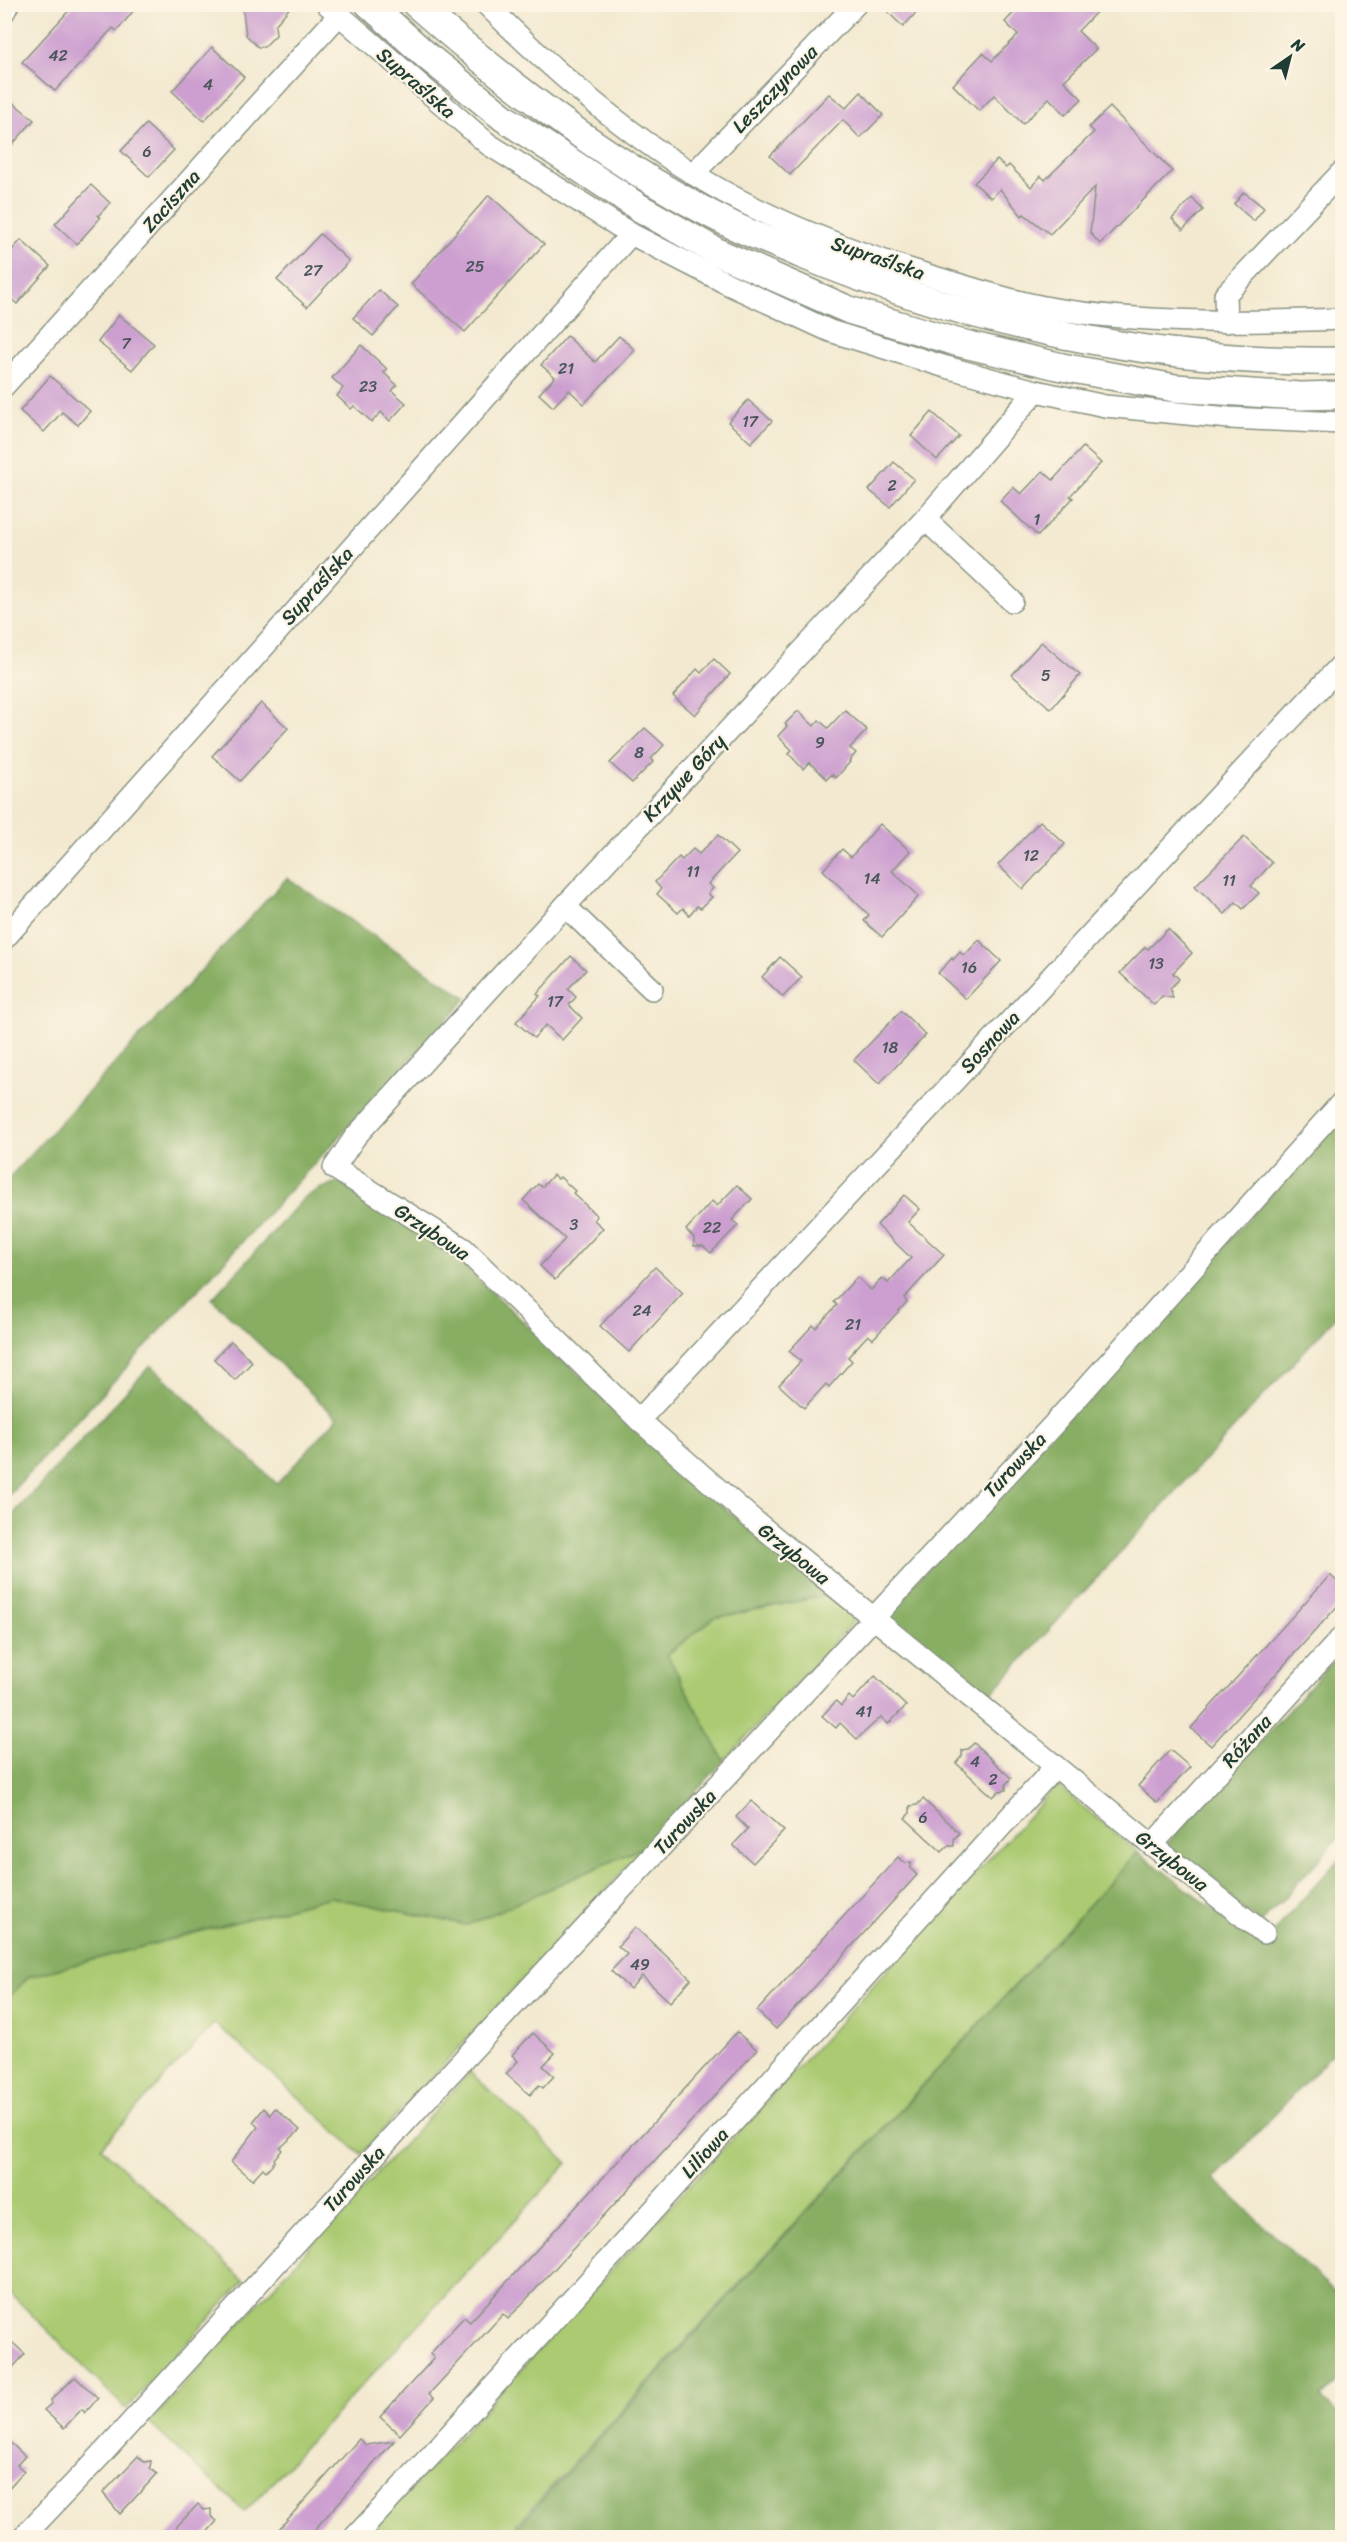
<svg xmlns="http://www.w3.org/2000/svg" width="1347" height="2542" font-family="Sriracha,sans-serif">
<style>
.green{fill:#abca72;stroke:#658453;stroke-width:1.5}
.forest{fill:#88ae64;stroke:#54764c;stroke-width:1.5}
.building{fill:#cc9fd0}
.lines{fill:none;stroke-linecap:round;stroke-linejoin:round}
.minor-casing{stroke:#899382;stroke-width:24}
.major-casing{stroke:#899382;stroke-width:30}
.minor{stroke:#fff;stroke-width:21}
.major{stroke:#fff;stroke-width:27}
.labels{text-anchor:middle;dominant-baseline:central;stroke-width:4.5;stroke-linejoin:round;paint-order:stroke}
.number-label{font-size:16px;fill:#4a565b}
.street-label{font-size:20px;fill:#1f3d34;stroke:#fcf5e5}
</style>
<rect width="100%" height="100%" fill="#fcf5e5"/>
<filter id="ink" filterUnits="userSpaceOnUse"><feTurbulence type="fractalNoise" baseFrequency=".0167" numOctaves="2"/><feDisplacementMap in="SourceGraphic" scale="12" xChannelSelector="R" yChannelSelector="G"/><feConvolveMatrix kernelMatrix="1 2 1 2 8 2 1 2 1" color-interpolation-filters="sRGB"/></filter>
<filter id="wash" filterUnits="userSpaceOnUse"><feTurbulence type="fractalNoise" baseFrequency=".008" numOctaves="4" result="noise"/><feDisplacementMap in="SourceGraphic" scale="24" xChannelSelector="R" yChannelSelector="G"/><feGaussianBlur stdDeviation="1.35" result="paint"/><feColorMatrix in="noise" values="0 0 0 0 0 0 0 0 0 0 0 0 0 0 0 0 0 1.4 0 .05"/><feComposite in="paint" operator="in"/></filter>
<g filter="url(#wash)">
<rect width="100%" height="100%" fill="#f3e9d0"/>
<g class="green">
<polygon points="828,1595 855,1620 724,1761 667,1655 714,1618"/>
<polygon points="1057,1785 1138,1852 505,2537 366,2538"/>
<polygon points="646,1846 361,2154 215,2023 101,2147 244,2281 126,2409 5,2288 4,2002 28,1977 330,1897 467,1925"/>
<polygon points="470,2072 568,2163 245,2512 149,2423"/>
</g>
<g class="forest">
<polygon points="287,878 467,998 5,1499 5,1182"/>
<polygon points="1342,1117 1342,1310 985,1700 883,1617"/>
<polygon points="339,1183 439,1242 690,1479 828,1595 714,1618 667,1654 724,1761 646,1846 467,1925 330,1897 28,1977 5,2002 4,1524 151,1365 277,1484 337,1418 212,1299 304,1198 319,1189"/>
<polygon points="1342,1651 1342,1834 1261,1923 1165,1846"/>
<polygon points="1138,1852 1261,1945 1342,1856 1342,2043 1214,2179 1342,2299 1342,2377 1321,2398 1342,2418 1342,2537 507,2538"/>
</g>
<g id="blocks">
<g class="building">
<polygon points="75,4 139,4 117,31 113,28 55,91 22,62"/>
<polygon points="242,4 293,4 275,25 276,35 264,47 258,47 246,35"/>
<polygon points="880,4 924,4 903,27"/>
<polygon points="1022,4 1104,4 1078,31 1096,49 1064,81 1082,99 1065,115 1049,98 1023,124 994,95 979,111 953,85 983,53 992,61 1018,35 1005,22"/>
<polygon points="212,47 244,77 204,121 172,91"/>
<polygon points="861,92 883,115 860,138 843,120 790,175 770,156 829,94 846,108"/>
<polygon points="4,95 34,120 4,154"/>
<polygon points="1110,107 1172,171 1100,244 1090,233 1095,187 1050,234 1024,214 1022,216 1000,189 991,198 974,183 997,160 1006,168 1009,165 1031,187 1041,176 1045,180 1094,132 1089,127"/>
<polygon points="146,124 174,150 149,177 121,151"/>
<polygon points="91,185 110,203 98,216 100,218 77,244 55,224"/>
<polygon points="1244,192 1264,208 1254,221 1234,204"/>
<polygon points="489,195 544,244 465,332 411,284"/>
<polygon points="1192,198 1203,210 1183,230 1172,219"/>
<polygon points="320,234 349,261 307,307 277,280"/>
<polygon points="21,240 50,266 17,304 4,293 4,259"/>
<polygon points="379,290 398,307 373,336 353,318"/>
<polygon points="119,315 154,344 132,370 98,342"/>
<polygon points="567,336 595,362 619,336 635,350 584,404 569,390 553,407 539,394 555,377 541,365"/>
<polygon points="361,345 387,369 384,373 397,385 392,391 406,403 390,421 381,412 372,422 354,406 351,409 337,396 343,388 332,378"/>
<polygon points="50,376 90,411 78,425 62,412 44,432 20,411"/>
<polygon points="748,400 772,421 751,443 728,422"/>
<polygon points="932,412 959,436 937,460 911,436"/>
<polygon points="1083,447 1101,463 1070,496 1073,498 1038,536 1000,501 1013,487 1021,494 1043,471 1053,480"/>
<polygon points="894,462 914,479 890,507 869,490"/>
<polygon points="1041,642 1080,675 1051,709 1012,675"/>
<polygon points="714,659 730,674 695,715 673,696 697,669 701,673"/>
<polygon points="261,703 288,728 240,781 212,756"/>
<polygon points="845,710 867,730 850,748 856,753 849,761 850,762 836,778 832,774 827,779 809,762 803,769 789,754 792,750 778,736 787,726 785,724 798,711 814,726 819,720 828,728"/>
<polygon points="645,728 664,745 651,759 653,762 632,783 610,763"/>
<polygon points="1040,821 1065,844 1023,889 998,865"/>
<polygon points="880,824 910,851 892,871 919,896 882,937 864,921 869,915 823,870 842,849 851,857"/>
<polygon points="718,835 737,853 708,884 713,888 708,894 712,897 701,908 697,906 689,915 683,908 678,913 657,894 661,889 655,882 679,857 682,860 693,849 699,854"/>
<polygon points="1244,837 1272,863 1251,886 1259,893 1243,909 1236,902 1225,914 1195,886"/>
<polygon points="1168,929 1192,953 1173,973 1179,979 1170,988 1173,998 1162,996 1154,1005 1120,973 1145,947 1148,949"/>
<polygon points="979,940 1001,961 966,999 938,973 952,958 953,960 960,952 964,956"/>
<polygon points="571,956 586,970 568,989 576,997 569,1005 582,1018 562,1040 546,1025 534,1038 516,1022 540,996 537,994"/>
<polygon points="780,957 802,977 783,997 762,977"/>
<polygon points="901,1011 926,1035 879,1084 854,1060"/>
<polygon points="553,1175 558,1179 560,1177 575,1191 573,1193 597,1216 594,1220 603,1228 555,1280 540,1266 565,1239 523,1200 538,1184 542,1187"/>
<polygon points="737,1185 752,1199 732,1220 738,1225 711,1253 703,1246 694,1246 694,1238 686,1230 712,1201 717,1206"/>
<polygon points="904,1195 920,1209 908,1222 944,1255 904,1298 907,1302 897,1313 873,1339 868,1335 848,1357 852,1361 829,1387 826,1384 804,1408 779,1385 801,1361 789,1351 813,1325 816,1328 837,1305 834,1302 857,1277 871,1290 882,1278 888,1283 911,1258 877,1225"/>
<polygon points="655,1267 683,1293 629,1352 600,1326"/>
<polygon points="231,1341 252,1362 235,1380 214,1359"/>
<polygon points="1330,1575 1342,1586 1342,1601 1211,1746 1191,1728"/>
<polygon points="875,1676 906,1706 888,1724 881,1717 857,1739 840,1723 836,1728 822,1716 836,1701 841,1706 849,1696 853,1700"/>
<polygon points="974,1743 1011,1778 1006,1784 1006,1790 999,1791 993,1797 956,1763 962,1756 962,1750 968,1749"/>
<polygon points="1170,1750 1190,1767 1157,1803 1138,1786"/>
<polygon points="923,1799 959,1833 954,1839 954,1846 948,1846 942,1852 905,1818 910,1813 910,1806 917,1805"/>
<polygon points="751,1801 784,1831 753,1863 733,1845 748,1829 736,1817"/>
<polygon points="898,1857 904,1863 911,1862 911,1869 917,1875 776,2029 757,2011"/>
<polygon points="635,1927 691,1979 670,2002 642,1976 630,1989 611,1971 627,1954 618,1946"/>
<polygon points="737,2032 757,2050 508,2319 503,2314 429,2394 434,2398 400,2435 380,2417 434,2358 430,2354 464,2317 470,2322"/>
<polygon points="533,2033 555,2053 543,2066 554,2076 543,2088 539,2085 530,2095 506,2074 518,2061 512,2055"/>
<polygon points="264,2108 270,2115 275,2108 300,2130 280,2148 282,2150 274,2159 275,2161 266,2171 263,2168 252,2180 231,2162 258,2127 253,2122"/>
<polygon points="4,2335 25,2354 4,2377"/>
<polygon points="75,2377 98,2398 85,2413 82,2409 64,2428 44,2410 52,2403 50,2401"/>
<polygon points="4,2437 25,2456 17,2465 24,2471 4,2493"/>
<polygon points="359,2439 366,2445 394,2441 307,2538 271,2538"/>
<polygon points="138,2456 144,2462 151,2461 150,2468 157,2474 120,2514 103,2493"/>
<polygon points="198,2504 204,2510 211,2509 211,2516 217,2521 202,2538 166,2538"/>
</g>
</g>
</g>
<g filter="url(#ink)">
<use href="#blocks" fill-opacity="0" stroke="#899382" stroke-width="1.5"/>
<g class="lines">
<defs>
<g id="minor">
<polyline points="327,4 488,144 631,234 730,285 830,331 946,367 1036,391 1105,406 1229,418 1342,423"/>
<path d="M486,4C564,82 654,159 753,207C811,236 872,258 934,277C978,290 1022,305 1068,311C1159,324 1251,322 1342,319"/>
<polyline points="4,12 8,4"/>
<polyline points="693,174 856,4"/>
<polyline points="1226,322 1225,295 1342,172"/>
<polyline points="4,386 338,16"/>
<polyline points="1036,391 925,519 565,906 355,1137 334,1168 464,1249 639,1420 751,1518 1152,1845 1264,1933"/>
<polyline points="925,519 1012,601"/>
<polyline points="565,906 652,989"/>
<polyline points="4,939 631,234"/>
<polyline points="639,1420 1342,664"/>
<polyline points="1152,1845 1342,1637"/>
<polyline points="22,2538 102,2454 421,2105 1053,1425 1342,1102"/>
<polyline points="354,2538 434,2452 1055,1767"/>
</g>
<g id="major">
<polyline points="369,4 428,57 504,118 640,208 717,252 849,310 956,342 1062,367 1175,388 1300,396 1342,395"/>
<path d="M416,4C513,89 618,169 734,226C755,236 778,244 800,254C972,325 1156,364 1342,361"/>
</g>
</defs>
<use href="#minor" class="minor-casing"/>
<use href="#major" class="major-casing"/>
<use href="#minor" class="minor"/>
<use href="#major" class="major"/>
</g>
</g>
<g class="labels">
<g class="number-label">
<text x="58" y="55">42</text>
<text x="208" y="84">4</text>
<text x="147" y="151">6</text>
<text x="475" y="266">25</text>
<text x="313" y="270">27</text>
<text x="126" y="343">7</text>
<text x="566" y="368">21</text>
<text x="368" y="386">23</text>
<text x="750" y="421">17</text>
<text x="892" y="485">2</text>
<text x="1037" y="519">1</text>
<text x="1046" y="675">5</text>
<text x="820" y="742">9</text>
<text x="639" y="752">8</text>
<text x="1031" y="855">12</text>
<text x="693" y="871">11</text>
<text x="872" y="878">14</text>
<text x="1229" y="880">11</text>
<text x="1156" y="963">13</text>
<text x="969" y="967">16</text>
<text x="555" y="1001">17</text>
<text x="890" y="1047">18</text>
<text x="574" y="1224">3</text>
<text x="712" y="1227">22</text>
<text x="642" y="1310">24</text>
<text x="853" y="1324">21</text>
<text x="864" y="1711">41</text>
<text x="975" y="1761">4</text>
<text x="993" y="1779">2</text>
<text x="923" y="1817">6</text>
<text x="640" y="1964">49</text>
</g>
<g class="street-label">
<text transform="translate(416 83) rotate(41)">Supraślska</text>
<text transform="translate(775 89) rotate(-46)">Leszczynowa</text>
<text transform="translate(171 201) rotate(-48)">Zaciszna</text>
<text transform="translate(878 258) rotate(19)">Supraślska</text>
<text transform="translate(317 586) rotate(-48)">Supraślska</text>
<text transform="translate(684 778) rotate(-47)">Krzywe Góry</text>
<text transform="translate(990 1042) rotate(-47)">Sosnowa</text>
<text transform="translate(432 1232) rotate(34)">Grzybowa</text>
<text transform="translate(1015 1465) rotate(-47)">Turowska</text>
<text transform="translate(794 1554) rotate(39)">Grzybowa</text>
<text transform="translate(1247 1741) rotate(-48)">Różana</text>
<text transform="translate(685 1822) rotate(-47)">Turowska</text>
<text transform="translate(1172 1861) rotate(38)">Grzybowa</text>
<text transform="translate(705 2153) rotate(-48)">Liliowa</text>
<text transform="translate(354 2179) rotate(-48)">Turowska</text>
</g>
</g>
<rect width="1347" height="2542" fill="none" stroke="#fcf5e5" stroke-width="24"/>
<g transform="translate(1290 57) rotate(35)" stroke="#fcf5e5" stroke-width="4.5" paint-order="stroke">
<path d="M0-4.5L10 22L0 15L-10 22Z" fill="#1f3d34"/>
<text y="-9" font-size="16" font-weight="bold" text-anchor="middle" fill="#1f3d34">N</text>
</g>
</svg>
